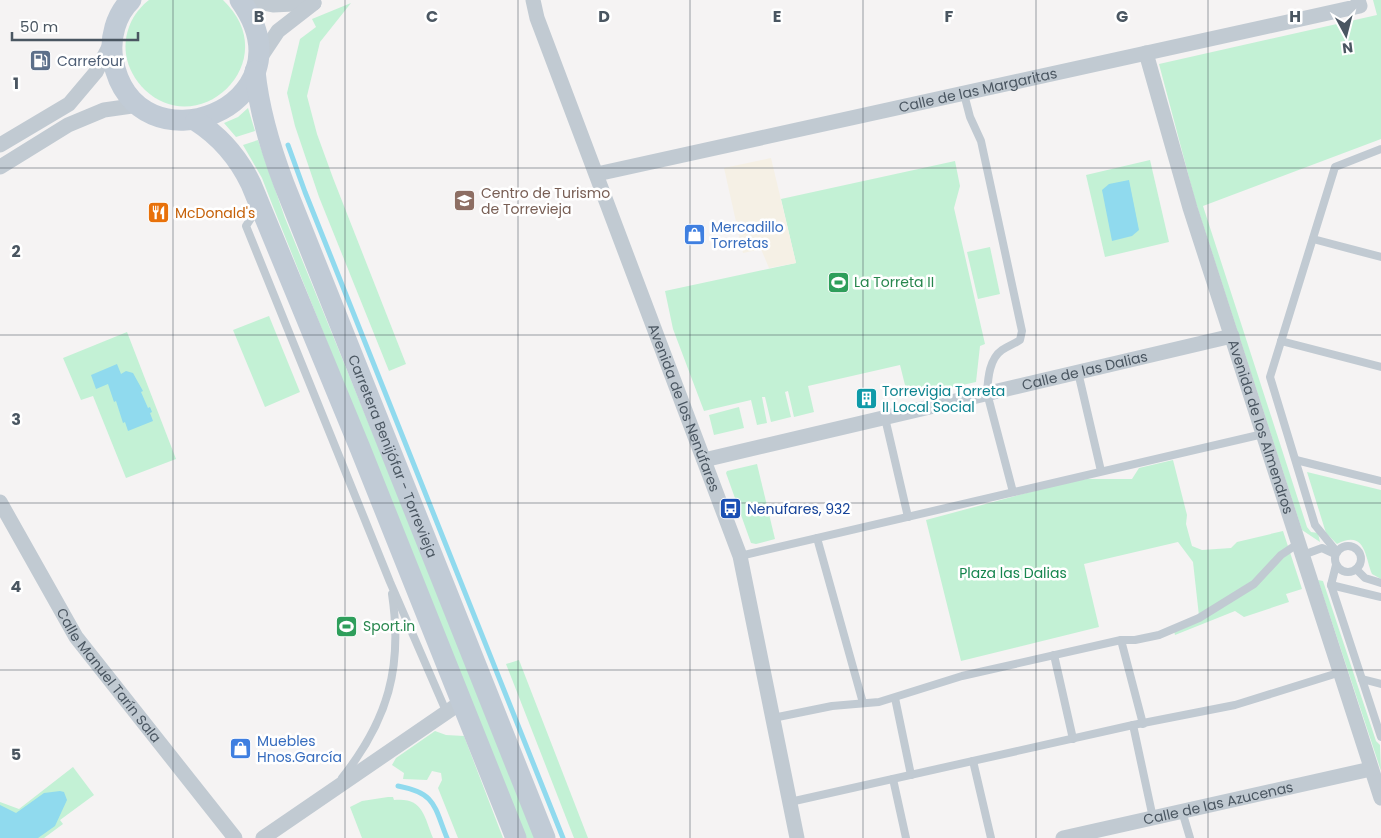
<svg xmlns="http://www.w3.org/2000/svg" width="1381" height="838" font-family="Poppins,sans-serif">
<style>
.green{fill:#c3f1d5}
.sand{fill:#f5f0e5}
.water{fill:#90daee}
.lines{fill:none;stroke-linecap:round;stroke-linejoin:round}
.stream{stroke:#90daee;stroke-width:5}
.lane{stroke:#c1cad2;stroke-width:8}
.street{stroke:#c1cad2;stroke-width:15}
.secondary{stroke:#c1cbd6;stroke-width:21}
.grid{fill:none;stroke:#4a5661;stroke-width:1;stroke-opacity:0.55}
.labels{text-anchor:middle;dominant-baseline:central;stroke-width:5;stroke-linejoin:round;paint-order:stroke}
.service-label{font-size:14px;fill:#4e5e75;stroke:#fff;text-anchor:start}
.street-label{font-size:14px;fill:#4a5661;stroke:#fff}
.education-label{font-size:14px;fill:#785e54;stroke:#fff;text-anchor:start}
.food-label{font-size:14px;fill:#c56008;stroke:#fff;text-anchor:start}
.shop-label{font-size:14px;fill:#366cbe;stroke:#fff;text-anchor:start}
.leisure-label{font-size:14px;fill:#27864d;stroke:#fff;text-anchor:start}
.culture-label{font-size:14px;fill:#0d838f;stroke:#fff;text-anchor:start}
.transit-label{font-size:14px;fill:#164399;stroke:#fff;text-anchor:start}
.park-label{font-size:14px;fill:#17864f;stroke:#fff}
.grid-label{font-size:16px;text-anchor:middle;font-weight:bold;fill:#4a5661;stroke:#fff;stroke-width:5;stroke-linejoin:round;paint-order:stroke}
</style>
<rect width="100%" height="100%" fill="#f5f3f3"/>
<g class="green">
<path d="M149,0H223C286,60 200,142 145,90C135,80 128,68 126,54C123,33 133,12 149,0Z"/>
<polygon points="1373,0 1381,0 1381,139 1203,206 1307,527 1311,532 1318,533 1320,542 1302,530 1195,200 1159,64 1377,15"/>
<polygon points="351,3 320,42 307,96 317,134 333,178 406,364 389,371 319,197 295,126 287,93 300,39 316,27 312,19"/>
<polygon points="248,108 255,131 236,137 224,123 238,117"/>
<polygon points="258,140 285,218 496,736 535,838 525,838 272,204 262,178 243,145"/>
<polygon points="1150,160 1169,242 1105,257 1086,175"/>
<polygon points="955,161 960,186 954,208 985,344 980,346 976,382 908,397 900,365 808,386 814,412 794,417 788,391 785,392 791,417 771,422 765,397 762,397 767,423 757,425 751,400 704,411 673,329 665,291 796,263 781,199"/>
<polygon points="990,247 1000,294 978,299 967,252"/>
<polygon points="269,316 300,392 265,407 233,330"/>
<polygon points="127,332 176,459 126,478 93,396 81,400 63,358"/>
<polygon points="739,407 744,428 714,435 709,415"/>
<polygon points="1173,460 1187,515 1186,524 1192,546 1202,550 1231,548 1237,542 1283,531 1302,589 1286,594 1289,602 1244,617 1235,611 1175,635 1173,627 1199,616 1193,562 1178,542 1084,564 1099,627 961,661 926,520 1071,481 1087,479 1132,479 1139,468"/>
<polygon points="757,464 775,539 756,544 751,543 726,473 727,471"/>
<path d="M1307,472L1381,490V579L1372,574C1365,558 1366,529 1337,544L1326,533Z"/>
<polygon points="1318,580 1323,581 1376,741 1380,745 1381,771"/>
<polygon points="519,660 588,838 574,838 506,664"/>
<polygon points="435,731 446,735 464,736 503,838 458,838 438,788 442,780 441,773 432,771 427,780 403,779 404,773 392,765 396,758"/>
<polygon points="73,767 94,795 60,820 63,824 44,838 0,838 0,802 19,809"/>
<path d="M388,797H393L394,800C423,797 424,816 433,838H362L350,807L362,801Z"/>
</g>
<polygon class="sand" points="771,158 796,263 769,268 761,249 743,253 724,168"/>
<g class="water">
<polygon points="1129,180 1139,230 1132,236 1112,241 1102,190 1109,184"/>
<polygon points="117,364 121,374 126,371 133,373 143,391 141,392 148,408 150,407 152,412 150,413 153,421 128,431 125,422 123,423 116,401 114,402 108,384 96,389 91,375"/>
<polygon points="60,791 64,792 67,800 55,826 38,838 0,838 0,805 16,813 44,793"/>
</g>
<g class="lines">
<g class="stream">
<polyline points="288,145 305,192 563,838"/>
<path d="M398,786C436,793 434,806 447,838"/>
</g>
<g class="lane">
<path d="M964,94L970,117L981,141L1022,331L1020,340C1014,344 1008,346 1002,350C989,359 988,379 987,393L1013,492"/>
<polyline points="257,209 246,226 390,582 446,711"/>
<polyline points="1313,239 1381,257"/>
<polyline points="1281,341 1381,367"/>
<polyline points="1078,372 1101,471"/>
<polyline points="885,418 908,517"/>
<polyline points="1296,460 1381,481"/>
<polyline points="817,538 863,703"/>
<circle cx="1348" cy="559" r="13"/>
<polyline points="1337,552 1315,525 1270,377 1335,167 1381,149"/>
<polyline points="1303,555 1322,548 1335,554"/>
<polyline points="740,556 1263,434"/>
<polyline points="1336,565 1331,585 1381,737"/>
<polyline points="1356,569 1365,578 1381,583"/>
<polyline points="1331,585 1381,597"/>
<polyline points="1121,640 1143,724"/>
<polyline points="1054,655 1073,739"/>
<polyline points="1362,679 1381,684"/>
<polyline points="895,698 911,775"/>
<polyline points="773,718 832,706 879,702 962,676 1121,640 1135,640 1159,635 1199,618 1254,584 1281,555 1299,543"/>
<polyline points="1133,725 1153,818"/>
<polyline points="973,761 991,838"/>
<path d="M342,778C388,720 403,667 392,594"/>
<polyline points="893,779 906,838"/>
<polyline points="790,802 1133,725 1235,705 1341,672"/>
<polyline points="1182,811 1190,838"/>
</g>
<g class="street">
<polyline points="249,0 273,5 314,3"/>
<path id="s1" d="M533,0L537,18L740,556L797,838"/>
<path id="s2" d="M1146,53L1190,208L1381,798"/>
<polyline points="258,61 278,31 314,3"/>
<polyline points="0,145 69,104 96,72 111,43"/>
<polyline points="0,167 68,125 104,110 139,105"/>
<path id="s3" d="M597,174L1360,6L1358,0"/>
<path id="s4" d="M704,460L1232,336"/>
<path id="s5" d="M0,502L76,637L235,838"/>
<polyline points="263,838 463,701"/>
<path id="s6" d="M1063,838L1371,769"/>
</g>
<g class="secondary">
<path d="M131,0C116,14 109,39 113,60C135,176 317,107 240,0"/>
<path id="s7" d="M255,71C259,111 270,147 284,184L545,838"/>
<path d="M196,121C221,137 238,157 251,184L360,448L516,838"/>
</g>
</g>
<path class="grid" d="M173,0V838M345,0V838M518,0V838M690,0V838M863,0V838M1036,0V838M1208,0V838M0,168H1381M0,335H1381M0,503H1381M0,670H1381"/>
<defs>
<symbol id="fuel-square" viewBox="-11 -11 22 22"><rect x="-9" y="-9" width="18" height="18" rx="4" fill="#5c6f8a" stroke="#fff"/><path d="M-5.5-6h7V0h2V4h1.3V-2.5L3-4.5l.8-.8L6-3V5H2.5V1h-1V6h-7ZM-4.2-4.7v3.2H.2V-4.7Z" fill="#fff"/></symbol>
<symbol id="university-square" viewBox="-11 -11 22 22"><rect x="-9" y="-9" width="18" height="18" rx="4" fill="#8d6e63" stroke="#fff"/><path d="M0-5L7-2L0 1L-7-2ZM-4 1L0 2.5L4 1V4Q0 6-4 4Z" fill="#fff"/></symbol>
<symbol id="restaurant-square" viewBox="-11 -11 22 22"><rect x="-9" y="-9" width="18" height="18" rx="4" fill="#e8710a" stroke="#fff"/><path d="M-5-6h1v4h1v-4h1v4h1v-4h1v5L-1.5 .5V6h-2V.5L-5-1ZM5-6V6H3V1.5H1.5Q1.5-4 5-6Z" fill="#fff"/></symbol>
<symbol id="shop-square" viewBox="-11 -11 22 22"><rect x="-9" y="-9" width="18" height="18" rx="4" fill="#3f7fe0" stroke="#fff"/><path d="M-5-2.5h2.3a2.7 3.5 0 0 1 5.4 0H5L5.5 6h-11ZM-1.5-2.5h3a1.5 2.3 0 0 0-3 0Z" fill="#fff"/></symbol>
<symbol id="stadium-square" viewBox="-11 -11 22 22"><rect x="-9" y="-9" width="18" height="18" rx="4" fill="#2e9e5b" stroke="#fff"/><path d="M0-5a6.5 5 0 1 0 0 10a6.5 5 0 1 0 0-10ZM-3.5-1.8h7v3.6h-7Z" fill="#fff"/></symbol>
<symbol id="building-square" viewBox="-11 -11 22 22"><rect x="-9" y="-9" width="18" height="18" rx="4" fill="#0f9aa8" stroke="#fff"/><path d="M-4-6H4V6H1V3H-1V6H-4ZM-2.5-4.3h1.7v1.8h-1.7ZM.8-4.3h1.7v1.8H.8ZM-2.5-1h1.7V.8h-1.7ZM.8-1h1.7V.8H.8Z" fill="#fff"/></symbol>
<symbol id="bus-square" viewBox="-11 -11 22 22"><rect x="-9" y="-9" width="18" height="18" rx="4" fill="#1a4fb4" stroke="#fff"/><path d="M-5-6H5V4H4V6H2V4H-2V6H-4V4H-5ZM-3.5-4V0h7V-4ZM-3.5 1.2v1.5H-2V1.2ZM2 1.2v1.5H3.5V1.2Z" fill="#fff"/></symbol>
</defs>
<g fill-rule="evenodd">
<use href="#fuel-square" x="28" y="48" width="25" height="25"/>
<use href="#university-square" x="452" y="188" width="25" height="25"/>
<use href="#restaurant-square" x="146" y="200" width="25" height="25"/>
<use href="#shop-square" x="682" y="222" width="25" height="25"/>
<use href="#stadium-square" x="826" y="270" width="25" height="25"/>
<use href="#building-square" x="854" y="386" width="25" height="25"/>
<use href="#bus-square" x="718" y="496" width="25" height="25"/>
<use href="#stadium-square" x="334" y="614" width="25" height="25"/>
<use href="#shop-square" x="228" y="736" width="25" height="25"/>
</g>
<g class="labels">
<g class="service-label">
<text x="57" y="61">Carrefour</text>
</g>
<g class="street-label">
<text stroke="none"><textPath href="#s3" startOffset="390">Calle de las Margaritas</textPath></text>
<text stroke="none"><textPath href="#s4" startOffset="391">Calle de las Dalias</textPath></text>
<text stroke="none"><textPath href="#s1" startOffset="435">Avenida de los Nenúfares</textPath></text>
<text stroke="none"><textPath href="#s2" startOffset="391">Avenida de los Almendros</textPath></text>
<text stroke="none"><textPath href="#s7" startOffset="410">Carretera Benijófar - Torrevieja</textPath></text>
<text stroke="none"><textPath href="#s5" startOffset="205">Calle Manuel Tarín Sala</textPath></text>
<text stroke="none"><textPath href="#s6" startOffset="159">Calle de las Azucenas</textPath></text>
</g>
<g class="education-label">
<text x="481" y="193">Centro de Turismo<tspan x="481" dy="16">de Torrevieja</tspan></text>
</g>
<g class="food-label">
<text x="175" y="213">McDonald's</text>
</g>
<g class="shop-label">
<text x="711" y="227">Mercadillo<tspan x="711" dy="16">Torretas</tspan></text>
<text x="257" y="741">Muebles<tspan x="257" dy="16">Hnos.García</tspan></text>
</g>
<g class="leisure-label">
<text x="854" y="282">La Torreta II</text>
<text x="363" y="626">Sport.in</text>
</g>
<g class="culture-label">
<text x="882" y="391">Torrevigia Torreta<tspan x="882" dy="16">II Local Social</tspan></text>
</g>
<g class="transit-label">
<text x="747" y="509">Nenufares, 932</text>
</g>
<g class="park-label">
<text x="1013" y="573">Plaza las Dalias</text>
</g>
</g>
<g class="grid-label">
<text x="259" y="22">B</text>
<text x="432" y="22">C</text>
<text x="604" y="22">D</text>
<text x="777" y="22">E</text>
<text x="949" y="22">F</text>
<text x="1122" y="22">G</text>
<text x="1295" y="22">H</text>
<text x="16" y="89">1</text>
<text x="16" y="257">2</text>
<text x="16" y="425">3</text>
<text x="16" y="592">4</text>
<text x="16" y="760">5</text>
</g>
<g transform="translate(1346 35) rotate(173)" stroke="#ffffff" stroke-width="4" paint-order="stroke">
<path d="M0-4L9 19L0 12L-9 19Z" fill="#4a5661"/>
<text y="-8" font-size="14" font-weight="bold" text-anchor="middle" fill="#4a5661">N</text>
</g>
<path d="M12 32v8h126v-8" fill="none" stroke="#4a5661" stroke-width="2.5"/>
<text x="20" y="32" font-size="15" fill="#4a5661" stroke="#ffffff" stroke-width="4" paint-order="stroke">50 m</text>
</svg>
